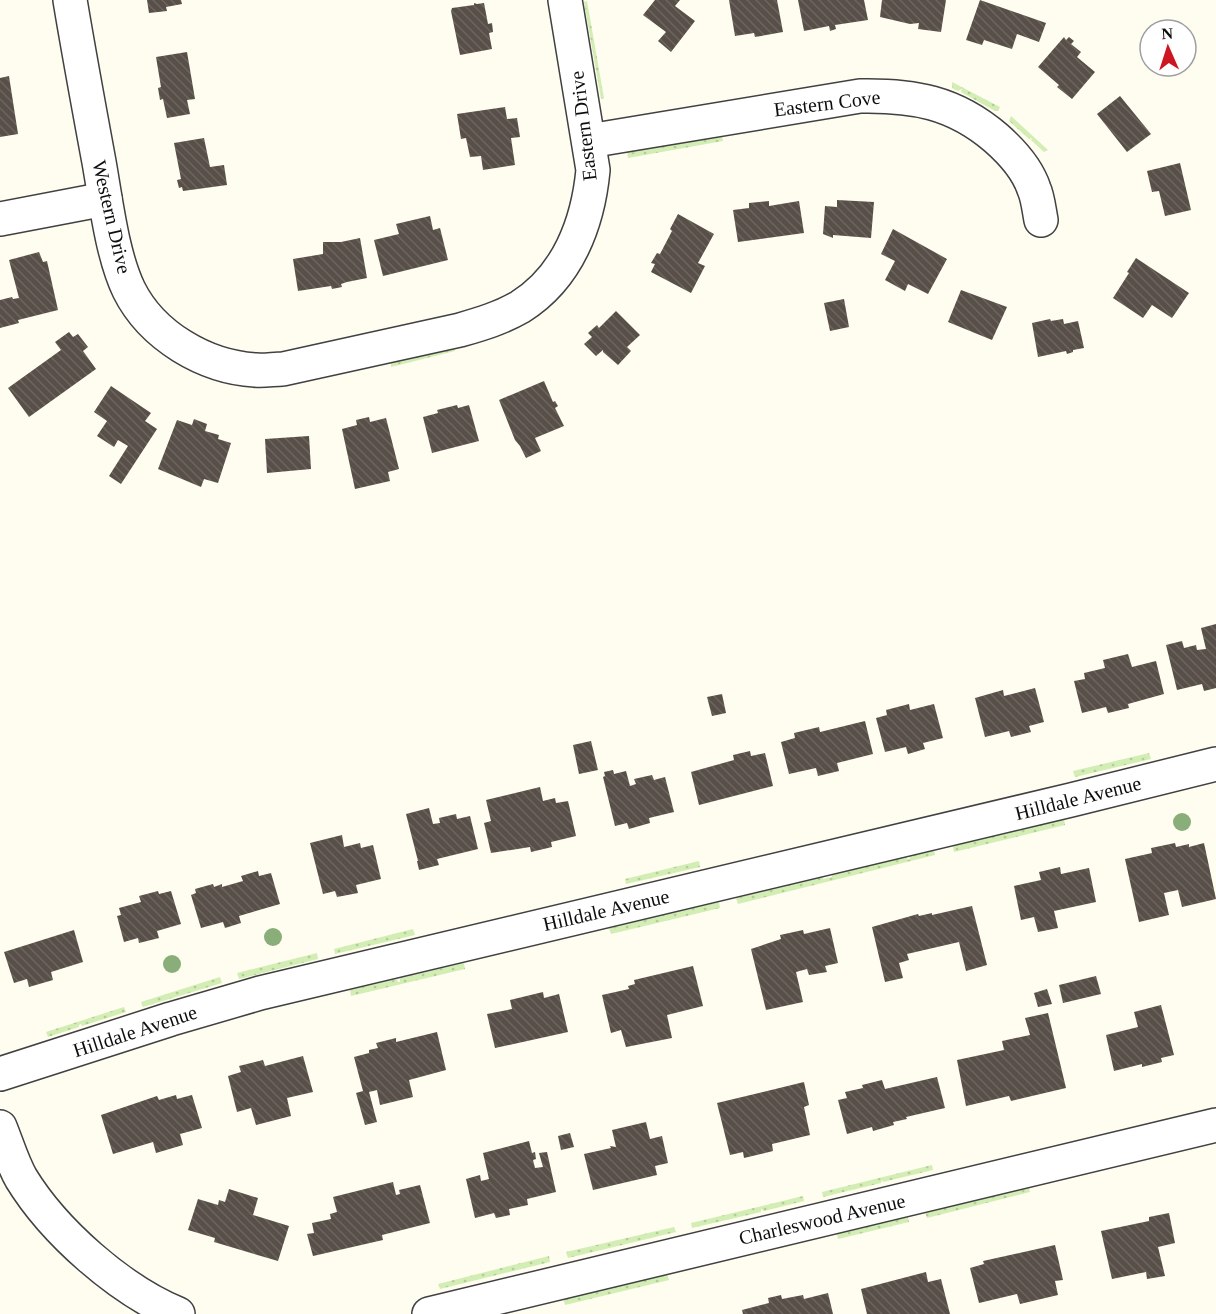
<svg xmlns="http://www.w3.org/2000/svg" width="1216" height="1314" font-family="Georgia,serif">
<style>
.grass{fill:url(#grass-dots)}
.building{fill:url(#building-back-hatch)}
.lines{fill:none;stroke-linecap:round;stroke-linejoin:round}
.minor-casing{stroke:#414141;stroke-width:36}
.minor{stroke:#fff;stroke-width:33}
.tree{fill:#8aae79}
.labels{text-anchor:middle;dominant-baseline:central;stroke-width:6;stroke-linejoin:round;paint-order:stroke}
.street-label{font-size:20px;fill:#0e0e0e;stroke:#fff}
</style>
<defs>
<pattern id="grass-dots" width="8" height="8" patternUnits="userSpaceOnUse" patternTransform="scale(1.5)"><rect width="8" height="8" fill="#d3eeb4"/><path d="M2 2h.1M6 6h.1" fill="none" stroke="#b4cb9a" stroke-width="1.8" stroke-linecap="round"/></pattern>
<pattern id="building-back-hatch" width="6" height="6" patternUnits="userSpaceOnUse" patternTransform="scale(1.5)"><rect width="6" height="6" fill="#584f49"/><path d="M-1 5l2 2M0 0l6 6M5-1l2 2" fill="none" stroke="#6b645f"/></pattern>
</defs>
<rect width="100%" height="100%" fill="#fffcf0"/>
<g class="grass">
<polygon points="587,1 604,98 601,99 584,2"/>
<polygon points="952,82 1000,107 998,111 995,111 961,92 962,89 958,91 952,88"/>
<polygon points="1011,116 1048,150 1044,152 1031,140 1032,138 1029,139 1009,121"/>
<polygon points="722,136 723,141 628,158 627,152"/>
<polygon points="454,347 455,351 391,367 391,363"/>
<polygon points="1149,753 1151,759 1075,777 1073,771"/>
<polygon points="1064,818 1065,825 954,852 953,846"/>
<polygon points="934,850 935,855 738,904 736,898 823,877 823,879 832,877 832,875 907,856 907,859 910,859 909,856"/>
<polygon points="699,861 700,867 626,884 625,879"/>
<polygon points="719,902 720,908 611,934 609,928"/>
<polygon points="413,929 415,935 335,954 334,949"/>
<polygon points="317,953 318,959 239,979 237,973"/>
<polygon points="464,963 465,969 351,996 350,990 397,979 398,982 400,982 400,978"/>
<polygon points="220,977 222,983 143,1007 141,1002"/>
<polygon points="124,1007 126,1012 82,1026 81,1024 79,1025 79,1027 48,1037 46,1032"/>
<polygon points="932,1165 933,1170 883,1182 882,1180 881,1183 823,1197 822,1192"/>
<polygon points="1029,1187 1030,1192 927,1218 925,1212"/>
<polygon points="803,1196 804,1201 764,1211 761,1209 761,1212 692,1228 691,1223"/>
<polygon points="908,1217 909,1222 838,1239 837,1234"/>
<polygon points="674,1227 676,1232 568,1258 566,1252"/>
<polygon points="549,1256 550,1262 440,1289 438,1284"/>
<polygon points="667,1274 669,1280 565,1305 563,1299"/>
</g>
<g class="building">
<polygon points="147,0 181,0 182,4 166,7 167,11 149,13"/>
<polygon points="655,0 680,0 675,6 695,21 671,52 658,41 666,32 643,15"/>
<polygon points="729,0 777,0 783,32 755,37 754,33 735,36"/>
<polygon points="798,0 864,0 868,20 835,25 836,29 830,31 829,26 804,31"/>
<polygon points="882,0 946,0 941,32 918,29 919,23 910,24 880,17"/>
<polygon points="980,0 1046,23 1039,42 1017,34 1012,49 984,40 982,45 966,40"/>
<polygon points="474,3 477,4 484,3 488,24 492,23 493,32 489,33 492,49 460,55 451,11 452,8 474,5"/>
<polygon points="1064,37 1066,40 1069,37 1074,41 1071,44 1081,52 1077,57 1095,72 1072,99 1057,87 1059,85 1038,67"/>
<polygon points="187,52 195,99 187,100 190,114 167,118 163,99 160,100 158,88 161,87 156,57"/>
<polygon points="9,76 18,134 0,137 0,78"/>
<polygon points="1120,96 1151,134 1127,152 1097,114"/>
<polygon points="505,107 507,119 517,118 520,137 511,138 515,165 483,170 481,156 470,157 466,138 461,139 457,114"/>
<polygon points="204,138 210,167 224,165 227,185 183,191 182,187 179,188 177,180 181,179 174,143"/>
<polygon points="1180,163 1191,210 1165,216 1159,191 1152,192 1147,171"/>
<polygon points="837,200 874,202 871,238 833,235 833,238 823,234 825,206 837,207"/>
<polygon points="769,201 769,206 799,201 804,233 738,242 733,210 749,208 749,203"/>
<polygon points="678,214 714,234 698,263 705,266 691,293 651,272 655,264 651,263 657,253 660,254 672,231 670,229"/>
<polygon points="430,216 433,230 440,228 448,260 383,276 374,240 399,234 396,224"/>
<polygon points="893,229 947,259 928,294 908,284 905,291 885,280 895,261 881,254"/>
<polygon points="360,238 367,278 347,282 341,284 342,287 332,289 331,286 298,291 293,259 323,254 323,242 341,242"/>
<polygon points="39,252 43,262 47,261 58,310 18,320 19,323 0,328 0,300 12,297 13,299 19,298 9,260"/>
<polygon points="1136,258 1189,293 1172,318 1152,305 1143,318 1113,298 1129,273 1127,272"/>
<polygon points="961,290 1007,307 992,340 948,322"/>
<polygon points="844,299 849,327 830,331 824,303"/>
<polygon points="616,311 640,335 627,347 631,351 618,365 603,352 603,350 596,356 584,344 592,337 588,333 597,325 599,328"/>
<polygon points="1050,319 1051,321 1063,319 1064,324 1078,321 1084,348 1073,350 1073,352 1067,354 1066,351 1038,357 1032,323"/>
<polygon points="69,332 73,337 78,334 88,347 83,351 96,369 29,417 8,388 61,350 55,342"/>
<polygon points="544,381 553,402 555,401 558,406 555,408 564,426 535,438 541,451 526,458 520,446 515,440 499,400"/>
<polygon points="111,386 151,413 145,421 157,429 121,484 109,476 128,446 118,440 114,447 97,436 107,421 94,412"/>
<polygon points="457,405 458,408 469,405 479,441 432,453 423,417 438,413 437,410"/>
<polygon points="369,417 370,422 386,418 399,469 388,472 390,481 355,489 342,429 357,425 356,420"/>
<polygon points="194,419 207,424 205,431 219,435 218,439 231,443 218,483 204,479 201,487 158,469 177,420 192,425"/>
<polygon points="309,436 311,469 267,473 265,439"/>
<polygon points="1216,624 1216,688 1204,691 1202,684 1177,690 1166,645 1182,641 1184,648 1196,645 1197,650 1206,649 1201,628"/>
<polygon points="1128,654 1132,667 1156,661 1164,694 1128,704 1129,708 1108,713 1106,707 1082,713 1074,681 1085,679 1084,673 1105,668 1103,660"/>
<polygon points="1035,688 1044,722 1029,726 1031,732 1011,737 1009,731 985,737 975,698 1003,690 1004,696"/>
<polygon points="722,694 726,713 712,716 707,697"/>
<polygon points="909,704 910,710 934,704 943,738 923,743 925,749 908,754 906,747 885,752 876,718 887,715 886,710"/>
<polygon points="865,721 873,754 837,763 839,771 818,776 816,768 789,774 781,742 795,738 794,733 819,727 820,732"/>
<polygon points="591,741 598,770 579,774 573,745"/>
<polygon points="750,751 751,756 765,753 773,786 699,805 691,772 734,760 733,755"/>
<polygon points="613,770 614,774 626,771 630,786 636,784 634,779 652,775 654,780 665,777 674,812 649,818 650,823 629,829 627,823 615,826 603,777 605,776 604,772"/>
<polygon points="540,787 543,801 555,798 556,803 568,801 576,836 551,842 552,847 531,852 530,847 491,853 484,823 491,821 486,800"/>
<polygon points="429,808 433,824 440,823 439,818 456,814 457,819 470,816 478,849 437,859 439,865 419,870 417,861 418,861 406,814"/>
<polygon points="342,835 344,847 360,843 361,848 373,845 381,879 356,885 358,893 337,897 335,891 323,894 310,843"/>
<polygon points="1175,843 1176,847 1189,844 1189,847 1204,843 1216,899 1182,907 1178,890 1164,893 1169,915 1139,922 1125,859 1152,853 1151,848"/>
<polygon points="1060,867 1061,874 1089,868 1096,902 1054,911 1058,928 1038,932 1034,917 1021,920 1014,886 1041,880 1039,872"/>
<polygon points="258,871 259,876 271,873 280,904 239,916 241,923 225,928 223,922 201,928 191,895 196,893 195,889 213,884 214,887 222,884 222,887 243,881 241,876"/>
<polygon points="158,891 159,894 171,891 181,924 157,931 159,938 139,943 138,938 124,942 117,916 121,915 119,908 141,902 139,896"/>
<polygon points="972,906 987,965 966,971 959,942 907,954 909,960 899,963 903,978 885,982 872,927 918,914 919,916 932,913 932,915"/>
<polygon points="830,928 838,963 825,966 827,972 809,975 807,969 796,972 803,1002 766,1010 751,949 781,939 780,935 803,930 804,934"/>
<polygon points="74,930 83,962 51,972 53,980 29,987 27,979 14,983 4,952"/>
<polygon points="693,966 703,1006 667,1015 672,1038 626,1047 621,1030 611,1033 602,995 629,989 628,986 635,984 634,980"/>
<polygon points="1096,976 1101,994 1063,1003 1059,985"/>
<polygon points="1047,989 1052,1004 1038,1007 1034,993"/>
<polygon points="543,992 544,998 559,994 568,1032 495,1048 487,1014 512,1009 510,1000"/>
<polygon points="1161,1005 1174,1055 1161,1058 1162,1062 1142,1067 1142,1064 1114,1071 1106,1035 1138,1027 1134,1012"/>
<polygon points="1048,1013 1066,1088 1011,1101 1009,1096 966,1106 957,1060 1004,1050 1002,1041 1030,1035 1025,1018"/>
<polygon points="437,1032 446,1070 409,1080 413,1097 380,1105 377,1090 369,1092 377,1122 365,1125 356,1093 363,1091 354,1057 369,1053 369,1050 378,1048 376,1043 396,1038 396,1042"/>
<polygon points="303,1056 313,1092 287,1098 291,1116 256,1125 251,1108 237,1112 228,1076 241,1072 239,1066 263,1060 265,1066"/>
<polygon points="937,1077 945,1108 906,1117 907,1119 893,1122 894,1125 873,1131 872,1127 847,1134 838,1100 847,1098 845,1092 863,1088 862,1085 882,1080 885,1089"/>
<polygon points="804,1082 809,1105 804,1107 810,1135 772,1144 773,1151 744,1158 743,1152 730,1155 717,1103"/>
<polygon points="176,1095 177,1099 192,1095 202,1128 180,1134 183,1145 156,1153 153,1142 113,1154 101,1115 157,1096 159,1100"/>
<polygon points="646,1122 650,1139 662,1136 668,1163 655,1166 657,1175 593,1190 584,1154 611,1148 610,1146 616,1147 612,1130"/>
<polygon points="570,1133 574,1147 561,1150 558,1136"/>
<polygon points="529,1141 532,1153 535,1152 536,1159 533,1160 535,1168 543,1167 539,1153 547,1152 556,1192 527,1199 528,1205 509,1209 510,1215 496,1218 494,1213 475,1218 466,1179 480,1175 481,1181 489,1179 483,1153"/>
<polygon points="393,1182 396,1195 400,1194 399,1190 420,1185 430,1223 382,1235 383,1240 313,1256 307,1234 314,1233 312,1223 331,1219 330,1214 337,1212 333,1197"/>
<polygon points="229,1189 258,1198 253,1215 289,1226 278,1261 214,1242 215,1238 188,1230 198,1199 218,1205 219,1200 225,1202"/>
<polygon points="1169,1213 1175,1243 1158,1247 1165,1276 1147,1279 1146,1272 1112,1279 1101,1231 1149,1221 1149,1217"/>
<polygon points="1055,1245 1063,1280 1055,1281 1058,1295 1020,1304 1017,1294 979,1303 970,1268 984,1264 983,1261"/>
<polygon points="926,1272 928,1282 941,1279 950,1314 867,1314 861,1289"/>
<polygon points="828,1293 833,1314 743,1314 742,1310 769,1303 768,1298 781,1295 782,1299 803,1295 804,1299"/>
</g>
<g class="lines">
<defs>
<g id="minor">
<path d="M70,0C79,54 89,108 99,162C106,201 112,255 129,290C152,336 205,367 255,370C264,371 274,369 283,369L460,330C481,324 501,318 520,307C568,277 588,223 593,170L565,0"/>
<path d="M589,141L860,96C913,95 954,102 996,138C1012,152 1027,168 1034,189C1038,198 1039,210 1041,220"/>
<polyline points="0,219 105,199"/>
<polyline points="0,1074 171,1019 260,993 1071,800 1216,764"/>
<path d="M0,1127C7,1144 12,1162 21,1178C54,1232 120,1290 178,1314"/>
<polyline points="429,1314 1216,1125"/>
</g>
</defs>
<use href="#minor" class="minor-casing"/>
<use href="#minor" class="minor"/>
</g>
<g class="tree">
<circle cx="1182" cy="822" r="9"/>
<circle cx="273" cy="937" r="9"/>
<circle cx="172" cy="964" r="9"/>
</g>
<g class="labels">
<g class="street-label">
<text transform="translate(827 103) rotate(-7)">Eastern Cove</text>
<text transform="translate(583 126) rotate(-97)">Eastern Drive</text>
<text transform="translate(112 217) rotate(77)">Western Drive</text>
<text transform="translate(1078 798) rotate(-14)">Hilldale Avenue</text>
<text transform="translate(606 910) rotate(-13)">Hilldale Avenue</text>
<text transform="translate(135 1031) rotate(-18)">Hilldale Avenue</text>
<text transform="translate(822 1219) rotate(-13)">Charleswood Avenue</text>
</g>
</g>
<g transform="translate(1168 48) rotate(357)"><circle r="28" fill="#ffffff" stroke="#9f9f9f" stroke-width="1.5"/>
<path d="M0-4.5L10 22L0 15L-10 22Z" fill="#ce1622"/>
<text y="-9" font-size="16" font-weight="bold" text-anchor="middle" fill="#0e0e0e">N</text>
</g>
</svg>
